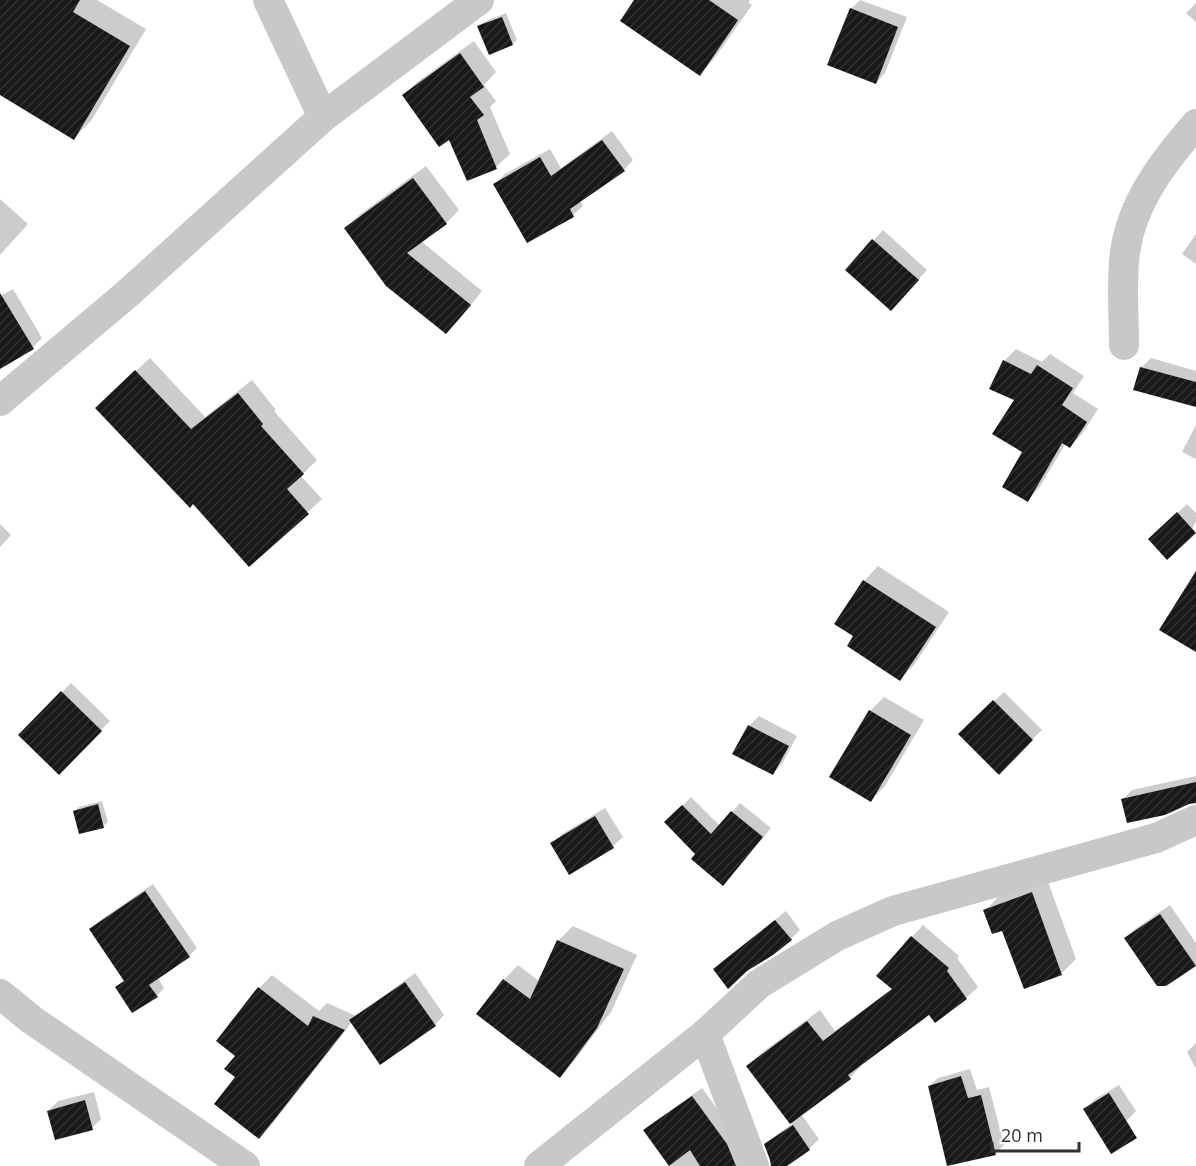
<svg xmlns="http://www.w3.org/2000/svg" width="1196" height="1166" font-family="'Open Sans',sans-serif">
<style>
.shadow{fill:#0003}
.building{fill:url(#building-hatch)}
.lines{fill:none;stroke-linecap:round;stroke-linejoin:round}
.street{stroke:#c8c8c8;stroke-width:30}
</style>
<defs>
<pattern id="building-hatch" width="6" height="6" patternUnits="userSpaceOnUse" patternTransform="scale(1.5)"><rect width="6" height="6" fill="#181818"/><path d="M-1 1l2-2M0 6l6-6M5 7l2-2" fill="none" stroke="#313131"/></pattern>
</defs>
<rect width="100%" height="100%" fill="#fff"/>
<g class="shadow">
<polygon points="0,0 97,0 146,29 91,121 74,138 0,93"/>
<polygon points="636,0 750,0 749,3 752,5 714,59 700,74"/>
<polygon points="860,0 907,17 885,73 876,83 851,9"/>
<polygon points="1196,3 1196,22 1186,13"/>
<polygon points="506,13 517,40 513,44 479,26 484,22"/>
<polygon points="474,41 496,72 484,85 496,101 490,107 510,154 496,167 450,138 404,95 417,82"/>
<polygon points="612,131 633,160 624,170 580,201 583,206 573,215 495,184 505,174 550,149 561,168"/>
<polygon points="426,166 459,210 446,223 421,241 482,291 459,320 446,332 346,228 359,215"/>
<polygon points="0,199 28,224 0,255"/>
<polygon points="883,230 927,270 900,300 847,270"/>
<polygon points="1196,234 1196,264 1182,254"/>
<polygon points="13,289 42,338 33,347 0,356 0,296"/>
<polygon points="1016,349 1042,362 1050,354 1084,376 1073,393 1098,409 1082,434 1070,446 1066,443 1039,488 1027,500 1024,452 1016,400 1004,361"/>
<polygon points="150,358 205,417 252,380 276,410 274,411 317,460 301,476 322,499 250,565 111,394"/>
<polygon points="1151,358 1196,371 1196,405 1141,368"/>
<polygon points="1196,425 1196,459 1182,452"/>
<polygon points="1187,504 1196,513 1196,521 1187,539 1160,530"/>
<polygon points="0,524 11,535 0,547"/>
<polygon points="878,566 949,612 914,665 900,679 855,636 864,581"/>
<polygon points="71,683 110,721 59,772 20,735"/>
<polygon points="1004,692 1042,730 999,772 960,734"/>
<polygon points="884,697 924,720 885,786 871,800 870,711"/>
<polygon points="759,716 797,736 782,764 772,774 734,754 749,726"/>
<polygon points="1196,776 1196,802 1123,799 1132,790"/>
<polygon points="691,797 720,826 740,803 771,828 732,875 697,854 666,822"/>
<polygon points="102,801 108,822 103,826 74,811 79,807"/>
<polygon points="605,808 623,837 613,846 570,873 552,844 562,834"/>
<polygon points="1047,879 1076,959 1061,974 1003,929 985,911 999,896"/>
<polygon points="153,884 197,948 189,956 157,977 164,988 157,996 117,988 125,980 91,929 99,921"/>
<polygon points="1170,905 1196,943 1196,964 1166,985 1126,938 1135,929"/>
<polygon points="786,911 800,930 791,939 715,969 724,960"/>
<polygon points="923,925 959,956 957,958 978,987 966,998 929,1012 860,1064 861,1066 850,1078 801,1114 819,1139 809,1149 784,1166 773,1166 766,1144 776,1135 792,1124 748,1066 760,1054 820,1010 835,1031 893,988 912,937"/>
<polygon points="573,926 637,955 611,1012 574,1061 560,1076 504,980 518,965 540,982 558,941"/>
<polygon points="415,973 444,1015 435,1025 352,1022 273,1123 259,1137 237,1077 237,1055 259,988 272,975 319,1011 327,1003 356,1016"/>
<polygon points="1196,1043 1196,1069 1187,1052"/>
<polygon points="970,1069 977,1090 989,1087 1004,1145 995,1154 929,1086 938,1078"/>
<polygon points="1119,1085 1136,1111 1126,1121 1097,1128 1085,1109 1095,1099"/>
<polygon points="702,1088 736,1135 745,1166 671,1166 645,1131 654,1122"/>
<polygon points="94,1092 101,1119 92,1128 48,1111 58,1101"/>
</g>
<g class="building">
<polygon points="0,0 80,0 73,12 130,46 74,140 0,95"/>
<polygon points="634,0 709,0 738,20 700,76 620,21"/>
<polygon points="850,8 898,27 876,84 827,65"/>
<polygon points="502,17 513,45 489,55 477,26"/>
<polygon points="460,53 484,87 470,97 484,115 477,120 497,169 467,181 449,140 439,147 402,95"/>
<polygon points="602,140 625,171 570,209 574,217 527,243 493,184 540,157 551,176"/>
<polygon points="413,178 447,224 407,253 471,305 446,334 386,286 344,228"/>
<polygon points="872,239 919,280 891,311 845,270"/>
<polygon points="0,293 34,349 0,369"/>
<polygon points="1003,360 1031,374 1037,365 1073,388 1062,405 1087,422 1070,448 1062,443 1028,502 1002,487 1022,452 992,434 1014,400 989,389"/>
<polygon points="1140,367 1196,382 1196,407 1133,390"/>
<polygon points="135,370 191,429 238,393 263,424 261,426 304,474 287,489 309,514 249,567 193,504 190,508 95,408"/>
<polygon points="1177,512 1196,533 1167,560 1148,539"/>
<polygon points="1196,571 1196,652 1159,630"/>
<polygon points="863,580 936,627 900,681 847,646 853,636 834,624"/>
<polygon points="61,691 102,731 59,775 18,735"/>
<polygon points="993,700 1033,740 999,775 958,734"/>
<polygon points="869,710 911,735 871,802 829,777"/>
<polygon points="748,725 789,746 773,775 732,754"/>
<polygon points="1196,782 1196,803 1189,804 1165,815 1127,823 1121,799"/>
<polygon points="98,804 104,828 79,834 73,811"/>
<polygon points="682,805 711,834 731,811 763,837 723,886 691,859 695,854 664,822"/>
<polygon points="595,816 614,848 569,875 550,843"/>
<polygon points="145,891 190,957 149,985 158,997 132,1013 115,987 124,981 89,929"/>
<polygon points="1032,892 1062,975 1024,989 1002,931 992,934 983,910"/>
<polygon points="1160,914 1196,966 1166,986 1157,986 1124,938"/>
<polygon points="775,920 792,940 773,955 747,971 728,989 713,969"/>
<polygon points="911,936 949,968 947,971 967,999 935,1023 929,1015 848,1075 851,1079 790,1124 746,1066 807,1021 823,1041 892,989 876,976"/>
<polygon points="557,940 624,969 597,1028 560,1078 476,1014 503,979 530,999"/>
<polygon points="405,982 436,1026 380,1065 349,1020"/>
<polygon points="258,987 308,1026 313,1016 345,1030 259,1139 214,1104 235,1077 224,1069 235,1056 216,1041"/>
<polygon points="961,1076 968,1098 981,1095 996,1155 947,1166 928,1086"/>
<polygon points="1109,1093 1137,1138 1111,1154 1083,1109"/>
<polygon points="692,1096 727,1144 736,1166 700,1166 690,1150 669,1166 643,1130"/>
<polygon points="85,1100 93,1130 55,1140 47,1111"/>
<polygon points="793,1125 810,1150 787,1166 771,1166 770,1160 764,1144"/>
</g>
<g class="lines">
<g class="street">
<polyline points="268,0 323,117"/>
<path d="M1124,345C1124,315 1121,283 1125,252C1132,202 1163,162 1196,124"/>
<polyline points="0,401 127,294 323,117 479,0"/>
<polyline points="0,994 32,1020 245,1166"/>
<polyline points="705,1034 754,1166"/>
<polyline points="539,1166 705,1034 759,984 837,936 893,911 1156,838 1196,820"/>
</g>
</g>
<path d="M992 1142v9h87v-9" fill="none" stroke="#313131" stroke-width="3"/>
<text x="1001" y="1142" font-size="18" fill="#313131" stroke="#ffffff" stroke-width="4.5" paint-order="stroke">20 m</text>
</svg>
